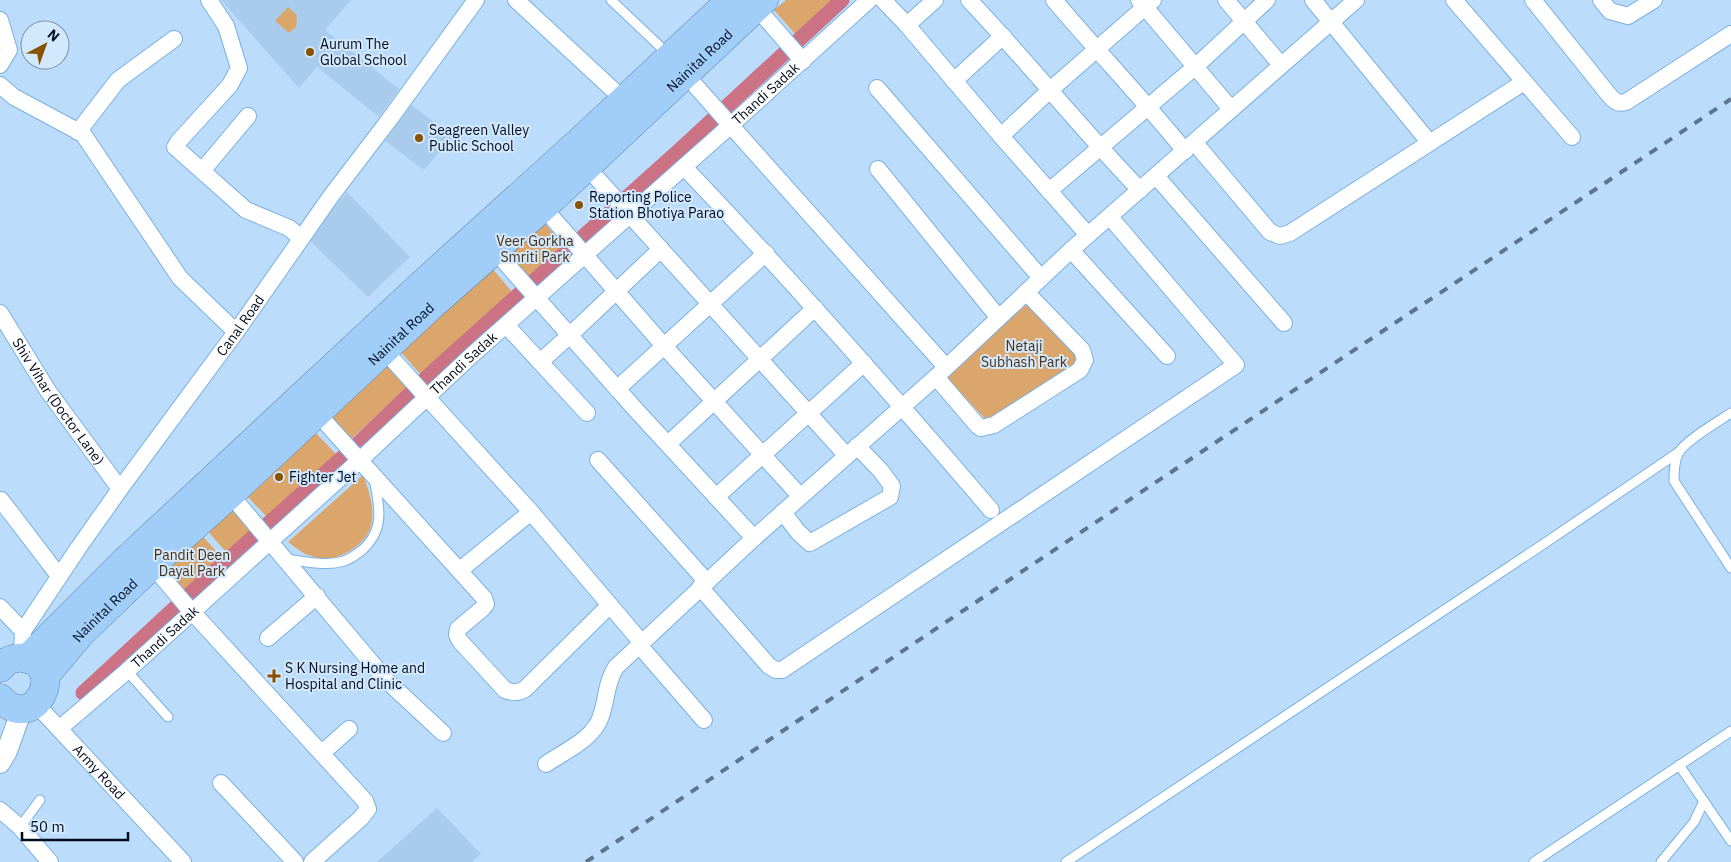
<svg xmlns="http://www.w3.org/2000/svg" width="1731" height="862" font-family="'IBM Plex Sans',sans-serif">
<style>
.built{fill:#a9cced}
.green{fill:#dba66c}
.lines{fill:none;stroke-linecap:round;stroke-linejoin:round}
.canal{stroke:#cc7285;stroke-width:15}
.service-casing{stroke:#7bb0e2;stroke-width:11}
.minor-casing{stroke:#7bb0e2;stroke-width:18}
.tertiary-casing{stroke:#7bb0e2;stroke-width:22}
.trunk-casing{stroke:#5982aa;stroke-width:29}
.service{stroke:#fff;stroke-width:9}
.minor{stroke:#fff;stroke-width:16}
.tertiary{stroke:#fff;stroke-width:20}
.trunk{stroke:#a0cef8;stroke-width:28}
.rail{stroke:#5e758e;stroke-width:4;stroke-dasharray:9 9;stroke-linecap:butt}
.poi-dot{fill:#885200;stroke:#d2e8fd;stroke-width:2}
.labels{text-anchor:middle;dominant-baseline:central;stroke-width:4;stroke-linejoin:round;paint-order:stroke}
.poi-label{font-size:14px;fill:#000c1e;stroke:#d2e8fd;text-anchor:start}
.street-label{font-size:14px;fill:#000c1e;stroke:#d2e8fd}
.park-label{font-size:14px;fill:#492f11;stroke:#d2e8fd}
</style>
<rect width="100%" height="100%" fill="#bbdcfb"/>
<g class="built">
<polygon points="221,0 351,0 325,30 399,89 379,117 317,67 299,88"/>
<polygon points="411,105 453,136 424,170 385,141"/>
<polygon points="347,192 410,257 368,297 308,239"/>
<polygon points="437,808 481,854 472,862 377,862"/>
</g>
<g class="green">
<polygon points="786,0 835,0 796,35 774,10"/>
<polygon points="288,7 297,15 296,27 289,33 275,21"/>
<polygon points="543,222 564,244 527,277 507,255"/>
<polygon points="491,267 512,292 421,375 399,350"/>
<polygon points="1028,303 1080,360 986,420 946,377"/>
<polygon points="385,361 408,387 349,441 325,416"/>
<polygon points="311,428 337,455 268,518 243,492"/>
<path d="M363,475C369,490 375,508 371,525C368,541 347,556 331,558C325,559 316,558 311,556C303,554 295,547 288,542Z"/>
<polygon points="230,501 254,529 227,553 203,526"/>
<polygon points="199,532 223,559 184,593 160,567"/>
</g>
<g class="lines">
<polyline class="canal" points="83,693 204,581 362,440 439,366 684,146 842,0"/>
<defs>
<g id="service">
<polyline points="611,0 669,55"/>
<path d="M1731,413C1719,421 1683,442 1678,454C1674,462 1674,472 1674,481L1731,568"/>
<path d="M286,559C303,561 323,566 340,562C348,561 354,556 361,551C385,531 380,507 374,479"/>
<polyline points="127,671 168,717"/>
<polyline points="1679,765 1731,841"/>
<polyline points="20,827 40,800"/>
<polyline points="1066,862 1545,543 1679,452"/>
<polyline points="1534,862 1731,731"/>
<polyline points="1661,862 1694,822 1704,801"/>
</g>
<g id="minor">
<polyline points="209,0 226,26 239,68 230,85 179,141 175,147 246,210 289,228 301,238"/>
<polyline points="516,0 624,100"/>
<polyline points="883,0 907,25 1001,136 1088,235"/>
<path d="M969,0C1028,62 1081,129 1140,190"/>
<path d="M1054,0C1097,51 1143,99 1185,151"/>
<polyline points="1139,0 1231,109"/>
<polyline points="1226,0 1281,65"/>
<polyline points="1313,0 1429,142"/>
<polyline points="1454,0 1572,137"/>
<path d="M1533,0L1609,95C1615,102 1618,104 1626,102L1731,34"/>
<polyline points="1601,0 1610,11 1628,16 1654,0"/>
<polyline points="756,7 803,61"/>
<polyline points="0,20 9,50 0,65"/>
<polyline points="907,25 935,0"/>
<polyline points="685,74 946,367"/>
<polyline points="954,81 1003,36"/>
<polyline points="0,85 14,97 83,134 180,278 236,332"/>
<polyline points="877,88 1041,278"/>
<polyline points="78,132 118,80 174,39"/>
<polyline points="1001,136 1049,91 1153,0"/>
<polyline points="1195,143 1270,232 1280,236 1290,233 1524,82"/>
<polyline points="586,166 846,455"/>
<path d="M684,167C790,278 891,393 991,510"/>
<polyline points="878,169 998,317"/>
<polyline points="202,171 248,116"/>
<polyline points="1156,176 1284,323"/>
<polyline points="1049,191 1195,67 1267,0"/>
<polyline points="543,207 664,346 800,496"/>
<polyline points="494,250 636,410 754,538"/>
<polyline points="1071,250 1167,356"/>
<path id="s1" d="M0,313L48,391L120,489"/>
<polyline points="506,325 587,413"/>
<polyline points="384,350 531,512 642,643"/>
<polyline points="540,362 570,335 661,249"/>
<polyline points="936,377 977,425 981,428 994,425 1080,370 1085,360 1082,350 1026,292"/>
<polyline points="617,389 766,253"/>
<path d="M317,413L484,598L486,604L483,608L458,629L457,635L460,641L505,690C513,693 518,693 525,689L610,605"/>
<polyline points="668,444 815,308"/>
<polyline points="598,460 707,582"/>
<polyline points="230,494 386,680 443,733"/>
<polyline points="716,497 864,363"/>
<polyline points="1,500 59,576"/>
<polyline points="783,512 798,532 810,543 890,497 892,486 881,471 857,446"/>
<polyline points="152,565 185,604 365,801 368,809 361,818 312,862"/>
<polyline points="460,570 531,512"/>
<polyline points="700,587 769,666 776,670 782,670 1236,365 1110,217"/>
<polyline points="0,607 23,631"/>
<polyline points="268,638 317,596"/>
<polyline points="639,645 704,720"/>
<path id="s2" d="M22,658L23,631L79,547L120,489L236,332L331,196L389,120L476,0"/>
<path id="s3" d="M35,703L183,862"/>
<path id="s4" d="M60,728L127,671L360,460L472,355L731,125L869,0"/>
<polyline points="322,753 349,729"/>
<path d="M546,764C565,751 594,739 601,716C607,699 606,682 616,667L754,538L936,377L1071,250L1356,0"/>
<polyline points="221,783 295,862"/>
<polyline points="0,810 20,827 50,862"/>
</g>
<polyline id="tertiary" points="0,763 7,751 22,709"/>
<g id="trunk">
<polyline points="27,659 126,560 421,285 580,141 731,0"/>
<path d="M0,668C6,660 15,657 24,658C68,665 35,736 0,698"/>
<path id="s5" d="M45,676L82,632L168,550L238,487L431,306L549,202L764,0"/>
</g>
</defs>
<use href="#service" class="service-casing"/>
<use href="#minor" class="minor-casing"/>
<use href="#tertiary" class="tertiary-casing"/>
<use href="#trunk" class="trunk-casing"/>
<use href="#service" class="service"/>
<use href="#minor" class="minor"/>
<use href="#tertiary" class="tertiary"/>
<use href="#trunk" class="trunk"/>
<polyline class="rail" points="586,862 1731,99"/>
</g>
<g class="poi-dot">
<circle cx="310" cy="52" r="5"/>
<circle cx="419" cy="138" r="5"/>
<circle cx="579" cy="205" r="5"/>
<circle cx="279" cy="477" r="5"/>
<path d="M271.5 668.5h5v5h5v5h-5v5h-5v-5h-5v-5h5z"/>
</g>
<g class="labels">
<g class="poi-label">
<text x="320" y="44">Aurum The<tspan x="320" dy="16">Global School</tspan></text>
<text x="429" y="130">Seagreen Valley<tspan x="429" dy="16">Public School</tspan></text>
<text x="589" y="197">Reporting Police<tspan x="589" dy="16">Station Bhotiya Parao</tspan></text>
<text x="289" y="477">Fighter Jet</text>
<text x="285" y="668">S K Nursing Home and<tspan x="285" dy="16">Hospital and Clinic</tspan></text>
</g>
<g class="street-label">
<text stroke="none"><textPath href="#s5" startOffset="899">Nainital Road</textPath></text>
<text stroke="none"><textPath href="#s4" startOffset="949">Thandi Sadak</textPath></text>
<text stroke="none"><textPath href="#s2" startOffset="402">Canal Road</textPath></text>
<text stroke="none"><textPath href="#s5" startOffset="494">Nainital Road</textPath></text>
<text stroke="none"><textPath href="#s4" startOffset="544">Thandi Sadak</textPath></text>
<text stroke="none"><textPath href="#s1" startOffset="106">Shiv Vihar (Doctor Lane)</textPath></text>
<text stroke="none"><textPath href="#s5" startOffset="89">Nainital Road</textPath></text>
<text stroke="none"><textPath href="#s4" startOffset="139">Thandi Sadak</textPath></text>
<text stroke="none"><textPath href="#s3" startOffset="94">Army Road</textPath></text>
</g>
<g class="park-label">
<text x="535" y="241">Veer Gorkha<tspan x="535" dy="16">Smriti Park</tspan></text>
<text x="1024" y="346">Netaji<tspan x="1024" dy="16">Subhash Park</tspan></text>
<text x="192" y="555">Pandit Deen<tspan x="192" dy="16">Dayal Park</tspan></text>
</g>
</g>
<g transform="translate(45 45) rotate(41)"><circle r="24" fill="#d2e8fd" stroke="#7e90a4"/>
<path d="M0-4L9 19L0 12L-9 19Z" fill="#885200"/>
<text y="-8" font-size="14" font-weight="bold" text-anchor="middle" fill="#000c1e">N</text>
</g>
<path d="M22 832v8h106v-8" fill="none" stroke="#000c1e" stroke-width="2.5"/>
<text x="30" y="832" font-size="15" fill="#000c1e" stroke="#d2e8fd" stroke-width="4" paint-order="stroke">50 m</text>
</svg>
